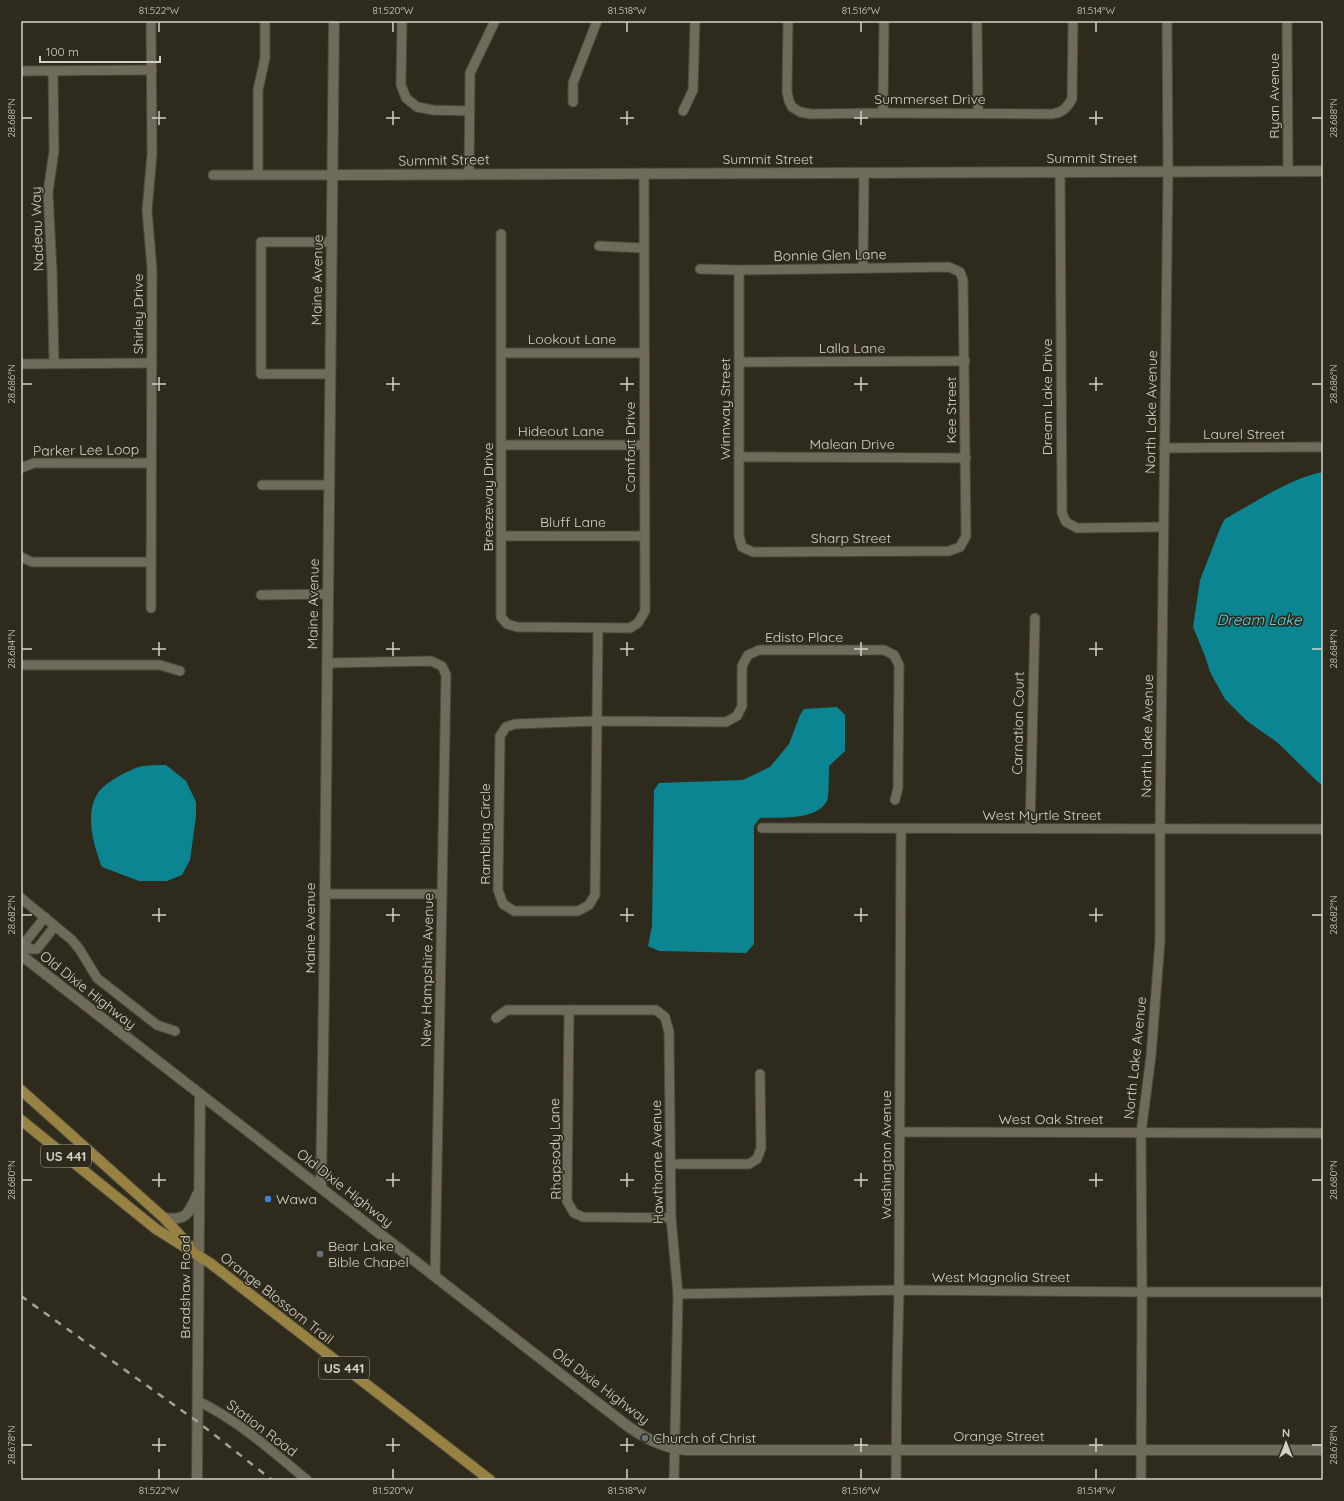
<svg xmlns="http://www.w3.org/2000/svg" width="1344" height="1501" font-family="Quicksand,sans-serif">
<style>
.water{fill:#0b8591}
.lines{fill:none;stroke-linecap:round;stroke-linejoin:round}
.minor-casing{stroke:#4c493c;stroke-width:11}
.tertiary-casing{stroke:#4c493c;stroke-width:12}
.primary-casing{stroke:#4c493c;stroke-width:12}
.minor{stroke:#6f6b5a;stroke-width:9}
.tertiary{stroke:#6f6b5a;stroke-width:10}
.primary{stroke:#978242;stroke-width:10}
.rail{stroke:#a3a094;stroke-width:2.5;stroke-dasharray:7 7;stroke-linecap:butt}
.ticks{fill:none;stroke:#d4d2c8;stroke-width:1.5}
.shop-dot{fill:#3f7fe0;stroke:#2f2b1c;stroke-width:1.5}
.worship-dot{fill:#6b7280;stroke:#2f2b1c;stroke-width:1.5}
.labels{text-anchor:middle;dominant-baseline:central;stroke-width:3.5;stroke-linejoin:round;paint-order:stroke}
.shield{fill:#2f2b1c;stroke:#a2a094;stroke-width:1}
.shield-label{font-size:13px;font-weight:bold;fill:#d4d2c8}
.street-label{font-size:14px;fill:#d4d2c8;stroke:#2f2b1c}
.poi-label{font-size:14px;fill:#d4d2c8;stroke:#2f2b1c;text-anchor:start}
.water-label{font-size:15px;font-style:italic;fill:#4fd9e9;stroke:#2f2b1c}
.neatline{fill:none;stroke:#d4d2c8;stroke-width:1.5}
.ticks-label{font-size:10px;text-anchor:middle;fill:#d4d2c8}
</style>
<rect width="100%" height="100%" fill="#2f2b1c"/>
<g class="water">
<path d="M1323,472V785L1318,782L1278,743L1247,721L1225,699L1210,672L1205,656L1193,627L1200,580L1221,526L1225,519C1256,502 1288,479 1323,472Z"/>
<path d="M837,707L845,715V751L829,766C829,773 829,795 827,801C816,821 779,817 760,818L754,826V944L746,953L659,951L648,946L652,926L654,790L659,783L743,780L770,767L789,744L800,715L804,709Z"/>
<path d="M166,765L186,781L196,802V816L190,860L182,875L167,881H139L102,867C94,846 84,814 98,793C104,783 127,771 139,767C147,765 158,765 166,765Z"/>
</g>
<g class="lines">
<defs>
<g id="minor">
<polyline points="402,21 401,85 406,98 417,107 433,110 470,111"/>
<path d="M788,21L787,92L789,101L792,107L800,112L811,114L883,113L1052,114C1062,113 1067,108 1072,99L1073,21"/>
<polyline points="977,21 978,113"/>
<polyline points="1287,21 1288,171"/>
<polyline points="21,71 152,70"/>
<polyline points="53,71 54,151 48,192 52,271 54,363"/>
<polyline points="573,102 573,83 597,21"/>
<polyline points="683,111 693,90 695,21"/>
<polyline points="883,113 884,21"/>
<polyline points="1060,172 1062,513 1066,522 1077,528 1163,527"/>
<polyline points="469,174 470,73 495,21"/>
<polyline points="213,175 332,175"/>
<polyline points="258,175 258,90 265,58 265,21"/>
<polyline points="501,234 501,617 507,624 517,627 630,628 638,623 645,611 644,173"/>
<polyline points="599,246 643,248"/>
<polyline points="863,268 864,173"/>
<polyline points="700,269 739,270 949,267 960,272 963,280 966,536 960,547 949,551 753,552 742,547 739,536 739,270"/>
<polyline points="501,353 644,353"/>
<polyline points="740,362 965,361"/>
<polyline points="21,364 152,363"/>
<polyline points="330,374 261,374 261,242 332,242"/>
<polyline points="502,445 644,445"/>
<polyline points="1164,448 1323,447"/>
<polyline points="739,457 966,458"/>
<polyline points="21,468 34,463 151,463"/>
<polyline points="262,485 329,485"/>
<polyline points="502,536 645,536"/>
<polyline points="21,557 32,562 151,562"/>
<polyline points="261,595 327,594"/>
<polyline points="151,608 152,269 147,210 152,154 151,21"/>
<polyline points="598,628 595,895 589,905 578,911 514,911 503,904 498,890 500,736 506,727 515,724 597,721 726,722 737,716 742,706 742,666 748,655 759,650 884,650 894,655 899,665 898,788 895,800"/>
<polyline points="327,663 431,661 442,666 446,675 435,1277"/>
<polyline points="21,665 160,665 180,671"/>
<polyline points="762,828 1323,829"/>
<polyline points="1030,828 1035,618"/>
<polyline points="324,894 442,894"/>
<polyline points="21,898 72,940 80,950 97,978 157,1025 175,1031"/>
<polyline points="27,949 37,949 55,926"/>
<polyline points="27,949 26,941 45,917"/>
<polyline points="569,1010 567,1201 574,1213 583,1217 671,1218"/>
<polyline points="496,1018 507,1010 656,1010 665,1017 669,1032 671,1218 678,1294 674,1480"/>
<polyline points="899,1132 1323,1133"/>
<polyline points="671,1164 749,1164 757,1159 761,1148 760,1074"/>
<polyline points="678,1294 899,1290 1142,1292 1323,1292"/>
<path d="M198,1401C239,1421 272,1451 307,1480"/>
<polyline points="896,1480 897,1374 899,1290 901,829"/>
<polyline points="1141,1480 1142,1292 1141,1133 1151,1056 1160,941 1160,828 1168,172 1167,21"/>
</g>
<g id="tertiary">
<polyline points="332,175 1323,171"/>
<path d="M21,955L621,1421C640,1436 661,1448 686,1450H1323"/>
<polyline points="321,1187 324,990 334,21"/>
<path d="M164,1218C186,1221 189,1214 197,1195"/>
<polyline points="197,1480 200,1094"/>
</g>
<g id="primary">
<polyline points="21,1090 164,1218 189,1245"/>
<polyline points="21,1120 156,1229 210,1263 490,1480"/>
</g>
</defs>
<use href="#minor" class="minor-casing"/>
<use href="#tertiary" class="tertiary-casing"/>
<use href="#primary" class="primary-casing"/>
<use href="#minor" class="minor"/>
<use href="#tertiary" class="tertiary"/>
<use href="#primary" class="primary"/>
<polyline class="rail" points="21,1296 198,1422 272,1480"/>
</g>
<path class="ticks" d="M159,22V32M393,22V32M627,22V32M861,22V32M1096,22V32M159,111V125M393,111V125M627,111V125M861,111V125M1096,111V125M22,118H32M152,118H166M386,118H400M620,118H634M854,118H868M1089,118H1103M1312,118H1322M159,377V391M393,377V391M627,377V391M861,377V391M1096,377V391M22,384H32M152,384H166M386,384H400M620,384H634M854,384H868M1089,384H1103M1312,384H1322M159,642V656M393,642V656M627,642V656M861,642V656M1096,642V656M22,649H32M152,649H166M386,649H400M620,649H634M854,649H868M1089,649H1103M1312,649H1322M159,908V922M393,908V922M627,908V922M861,908V922M1096,908V922M22,915H32M152,915H166M386,915H400M620,915H634M854,915H868M1089,915H1103M1312,915H1322M159,1173V1187M393,1173V1187M627,1173V1187M861,1173V1187M1096,1173V1187M22,1180H32M152,1180H166M386,1180H400M620,1180H634M854,1180H868M1089,1180H1103M1312,1180H1322M159,1438V1452M393,1438V1452M627,1438V1452M861,1438V1452M1096,1438V1452M22,1445H32M152,1445H166M386,1445H400M620,1445H634M854,1445H868M1089,1445H1103M1312,1445H1322M159,1469V1479M393,1469V1479M627,1469V1479M861,1469V1479M1096,1469V1479"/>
<circle class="shop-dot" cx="268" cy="1199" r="4"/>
<g class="worship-dot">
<circle cx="320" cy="1254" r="4"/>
<circle cx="645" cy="1438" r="4"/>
</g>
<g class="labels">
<g class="shield">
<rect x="41" y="1145" width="50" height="22" rx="3"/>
<rect x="319" y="1357" width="50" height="22" rx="3"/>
</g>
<g class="shield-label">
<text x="66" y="1156">US 441</text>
<text x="344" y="1368">US 441</text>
</g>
<g class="street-label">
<text transform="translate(1274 96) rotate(-90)">Ryan Avenue</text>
<text x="930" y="99">Summerset Drive</text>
<text x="1092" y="158">Summit Street</text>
<text x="768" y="159">Summit Street</text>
<text transform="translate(444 160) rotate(-1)">Summit Street</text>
<text transform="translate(37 229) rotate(-92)">Nadeau Way</text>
<text transform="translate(830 255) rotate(-1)">Bonnie Glen Lane</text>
<text transform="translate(317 280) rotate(-89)">Maine Avenue</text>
<text transform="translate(138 314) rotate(-90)">Shirley Drive</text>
<text x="572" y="339">Lookout Lane</text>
<text x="852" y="348">Lalla Lane</text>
<text transform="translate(1047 397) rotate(-90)">Dream Lake Drive</text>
<text transform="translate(725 409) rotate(-90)">Winnway Street</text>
<text transform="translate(951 410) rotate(-90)">Kee Street</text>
<text transform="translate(1151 412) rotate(-89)">North Lake Avenue</text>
<text x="561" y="431">Hideout Lane</text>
<text x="1244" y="434">Laurel Street</text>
<text x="852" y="444">Malean Drive</text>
<text transform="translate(630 447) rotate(-90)">Comfort Drive</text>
<text transform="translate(86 450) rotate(-1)">Parker Lee Loop</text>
<text transform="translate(488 497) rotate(-90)">Breezeway Drive</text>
<text x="573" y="522">Bluff Lane</text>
<text x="851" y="538">Sharp Street</text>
<text transform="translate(313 604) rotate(-89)">Maine Avenue</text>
<text x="804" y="637">Edisto Place</text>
<text transform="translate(1018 723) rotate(-89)">Carnation Court</text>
<text transform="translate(1147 736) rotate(-89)">North Lake Avenue</text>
<text x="1042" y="815">West Myrtle Street</text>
<text transform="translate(485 834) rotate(-90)">Rambling Circle</text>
<text transform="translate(310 928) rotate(-90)">Maine Avenue</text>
<text transform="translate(427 970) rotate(-89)">New Hampshire Avenue</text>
<text transform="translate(88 990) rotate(38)">Old Dixie Highway</text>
<text transform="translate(1135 1058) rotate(-84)">North Lake Avenue</text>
<text x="1051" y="1119">West Oak Street</text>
<text transform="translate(555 1149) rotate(-91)">Rhapsody Lane</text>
<text transform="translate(886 1155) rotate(-90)">Washington Avenue</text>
<text transform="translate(657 1162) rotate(-91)">Hawthorne Avenue</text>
<text transform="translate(345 1188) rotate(38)">Old Dixie Highway</text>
<text x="1001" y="1277">West Magnolia Street</text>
<text transform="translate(185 1287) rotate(-90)">Bradshaw Road</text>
<text transform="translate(277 1298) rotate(38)">Orange Blossom Trail</text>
<text transform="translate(601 1386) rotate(37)">Old Dixie Highway</text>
<text transform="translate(262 1428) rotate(37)">Station Road</text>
<text x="999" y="1436">Orange Street</text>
</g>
<g class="poi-label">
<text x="276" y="1199">Wawa</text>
<text x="328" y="1246">Bear Lake<tspan x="328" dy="16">Bible Chapel</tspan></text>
<text x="653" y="1438">Church of Christ</text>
</g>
<g class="water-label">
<text x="1259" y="619">Dream Lake</text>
</g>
</g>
<rect width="1344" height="1501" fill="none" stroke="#2f2b1c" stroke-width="44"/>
<g transform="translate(1286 1443)" stroke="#2f2b1c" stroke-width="3" paint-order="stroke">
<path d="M0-3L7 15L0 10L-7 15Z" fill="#d4d2c8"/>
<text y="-6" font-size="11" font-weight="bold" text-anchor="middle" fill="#d4d2c8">N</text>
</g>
<path d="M40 56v6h120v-6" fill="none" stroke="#d4d2c8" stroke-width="2"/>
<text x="46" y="56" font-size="12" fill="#d4d2c8" stroke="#2f2b1c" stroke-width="3" paint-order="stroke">100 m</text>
<rect x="22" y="22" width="1300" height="1457" class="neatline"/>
<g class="ticks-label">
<text x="159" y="14">81.522°W</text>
<text x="393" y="14">81.520°W</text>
<text x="627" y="14">81.518°W</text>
<text x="861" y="14">81.516°W</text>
<text x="1096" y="14">81.514°W</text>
<text transform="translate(11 118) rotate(-90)" y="4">28.688°N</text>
<text transform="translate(1333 118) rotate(-90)" y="4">28.688°N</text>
<text transform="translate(11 384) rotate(-90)" y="4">28.686°N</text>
<text transform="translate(1333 384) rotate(-90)" y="4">28.686°N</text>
<text transform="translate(11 649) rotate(-90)" y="4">28.684°N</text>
<text transform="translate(1333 649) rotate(-90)" y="4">28.684°N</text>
<text transform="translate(11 915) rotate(-90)" y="4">28.682°N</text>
<text transform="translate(1333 915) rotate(-90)" y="4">28.682°N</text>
<text transform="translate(11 1180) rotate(-90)" y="4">28.680°N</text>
<text transform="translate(1333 1180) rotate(-90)" y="4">28.680°N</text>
<text transform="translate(11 1445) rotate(-90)" y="4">28.678°N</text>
<text transform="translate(1333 1445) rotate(-90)" y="4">28.678°N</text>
<text x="159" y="1494">81.522°W</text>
<text x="393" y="1494">81.520°W</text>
<text x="627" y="1494">81.518°W</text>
<text x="861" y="1494">81.516°W</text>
<text x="1096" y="1494">81.514°W</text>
</g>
</svg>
